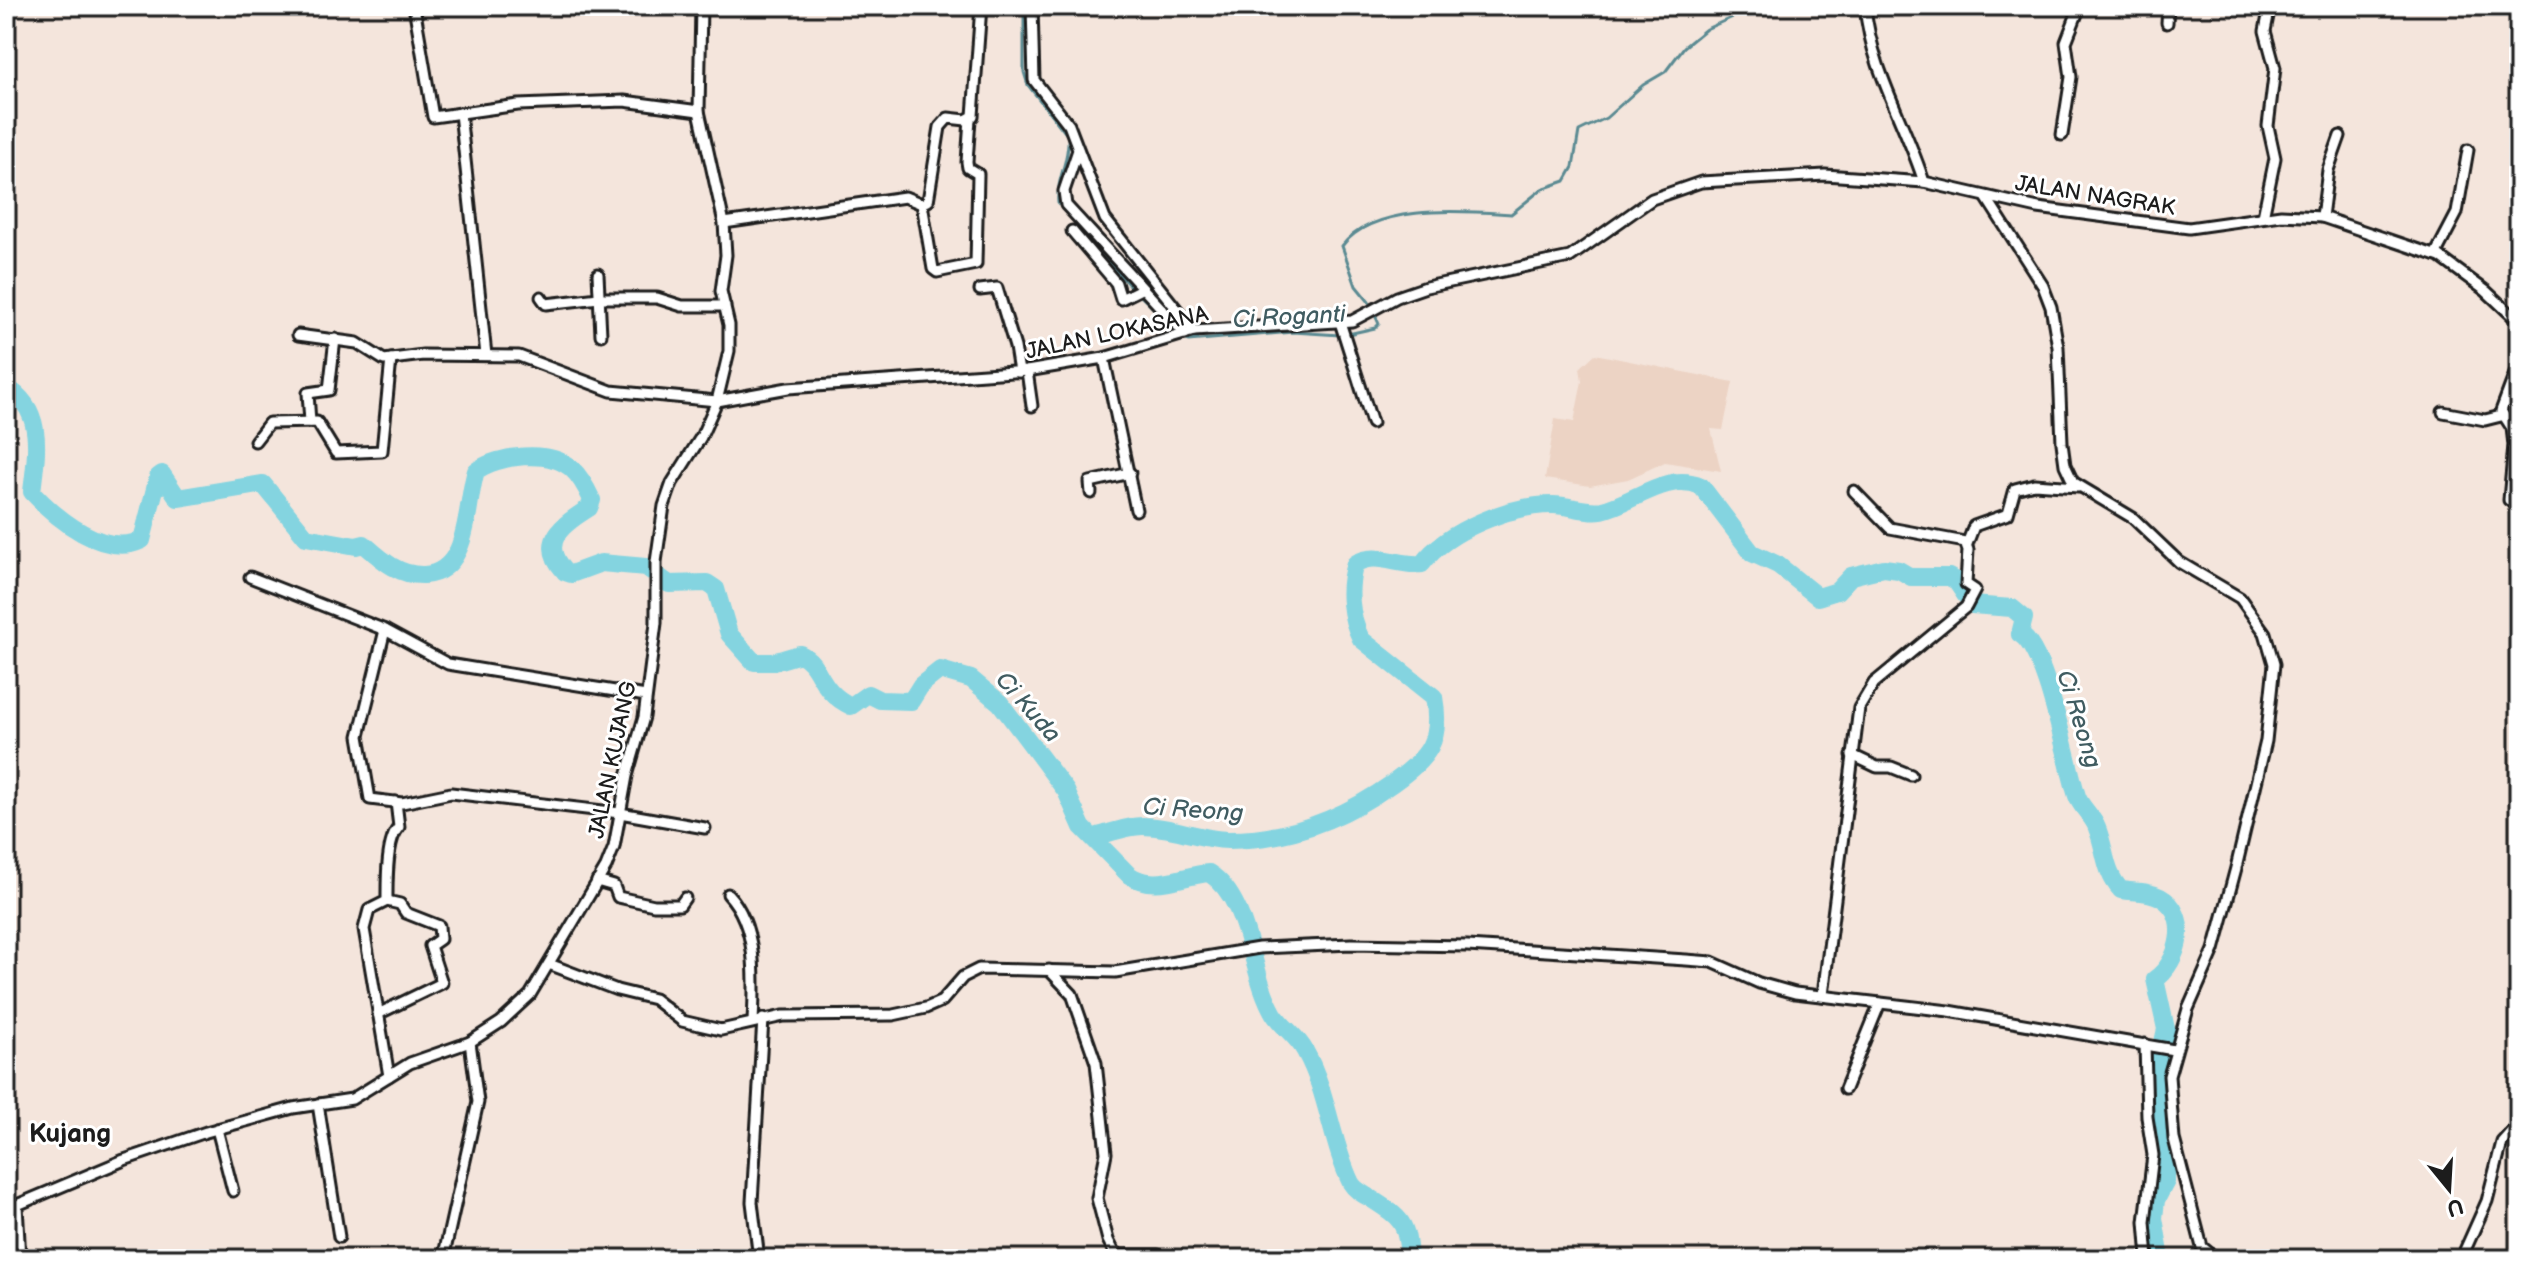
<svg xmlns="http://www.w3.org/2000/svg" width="2525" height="1265" font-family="'Balsamiq Sans',sans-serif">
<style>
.built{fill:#ecd3c4}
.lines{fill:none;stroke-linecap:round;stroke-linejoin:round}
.stream{stroke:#5a8a92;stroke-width:3}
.river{stroke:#84d4e0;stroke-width:18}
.minor-casing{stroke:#1c1c1c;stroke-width:15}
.minor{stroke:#fff;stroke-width:9}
.labels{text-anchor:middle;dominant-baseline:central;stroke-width:6;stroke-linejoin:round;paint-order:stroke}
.street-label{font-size:22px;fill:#1c1c1c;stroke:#fff}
.water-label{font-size:24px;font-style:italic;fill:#405c61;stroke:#fff}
.quarter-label{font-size:26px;font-weight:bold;fill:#1c1c1c;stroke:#fff}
</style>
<rect width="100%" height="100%" fill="#f4e5dc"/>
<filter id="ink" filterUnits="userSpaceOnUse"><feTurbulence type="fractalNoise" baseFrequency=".0125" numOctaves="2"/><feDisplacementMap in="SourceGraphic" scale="16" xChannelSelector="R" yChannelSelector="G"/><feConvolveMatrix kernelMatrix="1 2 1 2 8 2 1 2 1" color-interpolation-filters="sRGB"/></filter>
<g filter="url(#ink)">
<polygon class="built" points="1595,354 1733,382 1723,430 1711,429 1721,471 1665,462 1628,479 1590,486 1545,479 1555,419 1574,422 1582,381 1580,368"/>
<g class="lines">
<g class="stream">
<path d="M1024,6V72L1028,85L1068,136C1070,160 1056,179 1058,203L1129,285L1188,341L1293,332L1340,335"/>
<path d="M1348,334L1375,328L1379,324L1369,302L1356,286L1342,246C1374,203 1463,211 1511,214L1542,189L1565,181L1573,167L1579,131L1606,118L1643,85L1665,72L1684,47L1706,29L1758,6"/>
</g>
<g class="river">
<path d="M6,387C46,410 36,455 32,492C57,519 104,558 142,540L158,477L162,474L178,498L263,484L306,537L356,546L364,544C382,560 399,576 424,575C471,572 465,505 476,471C498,455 549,449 571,468C580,476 587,489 592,500L589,508C564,524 537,541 565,572L571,574L601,563L646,567L669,584L707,583L716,589L729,634L754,662H773L800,654C822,664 817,690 851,706L868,694L880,700L911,701L921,685L940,670L971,679L1000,703L1066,791L1082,827L1129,875C1154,892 1182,875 1209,873C1251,900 1249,972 1274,1014C1283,1028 1297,1036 1305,1051C1328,1092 1331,1142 1351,1183C1355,1190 1363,1194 1370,1198C1401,1218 1407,1221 1409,1259"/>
<path d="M1095,837C1110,833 1127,826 1143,826C1171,826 1199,839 1228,840C1289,840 1344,818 1393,783C1429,757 1442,741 1434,697L1361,639C1350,617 1347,588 1355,564C1376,550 1399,567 1422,564C1447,530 1511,505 1553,505C1570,505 1586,513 1602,510C1634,503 1666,471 1701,486L1752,553L1778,565L1818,597L1837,591L1851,576L1884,568L1899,570L1911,577H1949L1956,581L1972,605L2012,608L2024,618L2020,634C2048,652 2066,763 2077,796C2081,808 2093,816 2097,828C2106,850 2104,872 2121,890C2134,892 2149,891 2160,897C2192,914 2179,963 2155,979L2166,1029L2154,1082L2157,1122L2166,1149V1181L2156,1200L2154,1218L2161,1259"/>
</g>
<defs>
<g id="minor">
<polyline points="414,6 433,117 518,105 624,101 699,111"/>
<polyline points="1032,6 1034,80 1069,125 1105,219 1194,331"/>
<path d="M1865,6C1871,70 1905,122 1924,182"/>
<polyline points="2167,23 2168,6"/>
<polyline points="460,113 486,355"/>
<polyline points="2062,135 2071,77 2066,42 2080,6"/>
<polyline points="1078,150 1064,191 1066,205 1185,334"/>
<polyline points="1986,197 2043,286 2051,307 2058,347 2062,443 2065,465 2073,482 2133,518 2179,562 2240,598 2265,633 2274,664 2266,741 2236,868 2214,950 2188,1009 2169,1076 2174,1139 2202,1247 2213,1256 2237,1259"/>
<polyline points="922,204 933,269 937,272 976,264 978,174 968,168 967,162 970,119"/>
<polyline points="2263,217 2275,158 2268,126 2275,68 2265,31 2270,6"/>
<polyline points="2322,217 2328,170 2340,136"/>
<polyline points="724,223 905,197 922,204 928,201 940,127 948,118 966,120 973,116 981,6"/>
<polyline points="1072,231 1116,283 1121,299 1141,289"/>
<polyline points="2435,255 2457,213 2468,150"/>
<polyline points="598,274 601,335"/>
<polyline points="980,290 997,288 1015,347 1019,372"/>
<polyline points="541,297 546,304 599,298 657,298 682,306 725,306"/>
<polyline points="1340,322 1372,423"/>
<polyline points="298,335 357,343 384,360 423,355 519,356 611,391 717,401 788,388 1027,371 1104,358 1194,331 1352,321 1397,297 1426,287 1570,257 1652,199 1701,182 1825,175 1924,182 2038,208 2189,228 2281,215 2322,217 2440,257 2486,291 2519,322"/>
<polyline points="1104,358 1136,510"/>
<polyline points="2519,363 2501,411 2512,428 2514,445 2509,500 2519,508"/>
<polyline points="1027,371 1032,406"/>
<polyline points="2443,412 2485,420 2501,416"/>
<polyline points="310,422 308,393 329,390 335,339"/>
<polyline points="255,441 269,423 317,422 336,453 382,451 391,359"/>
<polyline points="1091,493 1090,482 1130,473"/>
<polyline points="1967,544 1974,526 2008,514 2015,489 2034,484 2078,487"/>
<polyline points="250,577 385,630 448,664 646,696"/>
<polyline points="385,630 359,736 370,799 402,803 451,793 620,813 705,828"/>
<polyline points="1852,755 1877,767 1891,767 1911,775"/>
<polyline points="597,881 614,886 618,897 654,905 680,905 685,898"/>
<path d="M728,894C758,926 755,981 753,1022"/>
<polyline points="549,964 617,990 654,999 682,1021 721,1030 783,1016 893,1015 926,1008 942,1001 963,977 979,969 1115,972 1259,948 1351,944 1467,946 1686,960 1712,962 1759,983 1795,993 1949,1011 2174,1050"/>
<polyline points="1049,970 1072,994 1096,1063 1106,1153 1097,1198 1108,1240 1114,1252 1121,1255 1158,1255 1161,1259"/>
<polyline points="1823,995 1859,708 1874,683 1966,607 1975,590 1966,584 1968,550 1965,542 1890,528 1854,491"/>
<polyline points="378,1014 442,983 430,946 440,939 439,926 406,913 400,904 387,901"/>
<polyline points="2145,1044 2147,1117 2153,1155 2145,1222 2148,1259"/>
<path d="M389,1076L364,929L369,910L387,901C387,882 386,840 399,827L396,802"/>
<polyline points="1845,1089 1880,1003"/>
<polyline points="318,1104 339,1237"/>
<polyline points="217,1129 233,1191"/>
<polyline points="6,1205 17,1205 124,1160 206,1132 293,1108 352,1099 410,1063 470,1042 501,1022 530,995 606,867 614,847 627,776 644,717 656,623 656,562 664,506 672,483 701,437 717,401 729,351 729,325 721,291 726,255 724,223 699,111 701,6"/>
<polyline points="17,1205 20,1259"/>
<polyline points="443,1259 478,1102 470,1042"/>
<polyline points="759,1259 752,1202 763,1019"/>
<polyline points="2461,1259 2487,1201 2502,1142 2519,1123"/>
</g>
</defs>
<use href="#minor" class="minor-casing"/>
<use href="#minor" class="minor"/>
</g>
</g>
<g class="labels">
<g class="street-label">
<text transform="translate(2095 196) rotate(9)">JALAN NAGRAK</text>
<text transform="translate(1117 333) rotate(-12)">JALAN LOKASANA</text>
<text transform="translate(613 760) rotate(-78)">JALAN KUJANG</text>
</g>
<g class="water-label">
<text transform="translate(1289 317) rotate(-3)">Ci Roganti</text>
<text transform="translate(1028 707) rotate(49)">Ci Kuda</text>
<text transform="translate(2079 719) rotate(73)">Ci Reong</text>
<text transform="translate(1193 810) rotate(4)">Ci Reong</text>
</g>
<g class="quarter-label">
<text x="70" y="1134">Kujang</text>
</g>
</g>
<rect width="2525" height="1265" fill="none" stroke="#fff" stroke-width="32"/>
<rect x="16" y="16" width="2493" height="1233" fill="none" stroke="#1c1c1c" stroke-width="3" filter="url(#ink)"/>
<g transform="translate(2449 1189) rotate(162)" stroke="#ffffff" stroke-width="6" paint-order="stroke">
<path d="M0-6L14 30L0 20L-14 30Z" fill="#1c1c1c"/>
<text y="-12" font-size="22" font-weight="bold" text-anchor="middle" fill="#1c1c1c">U</text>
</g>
</svg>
